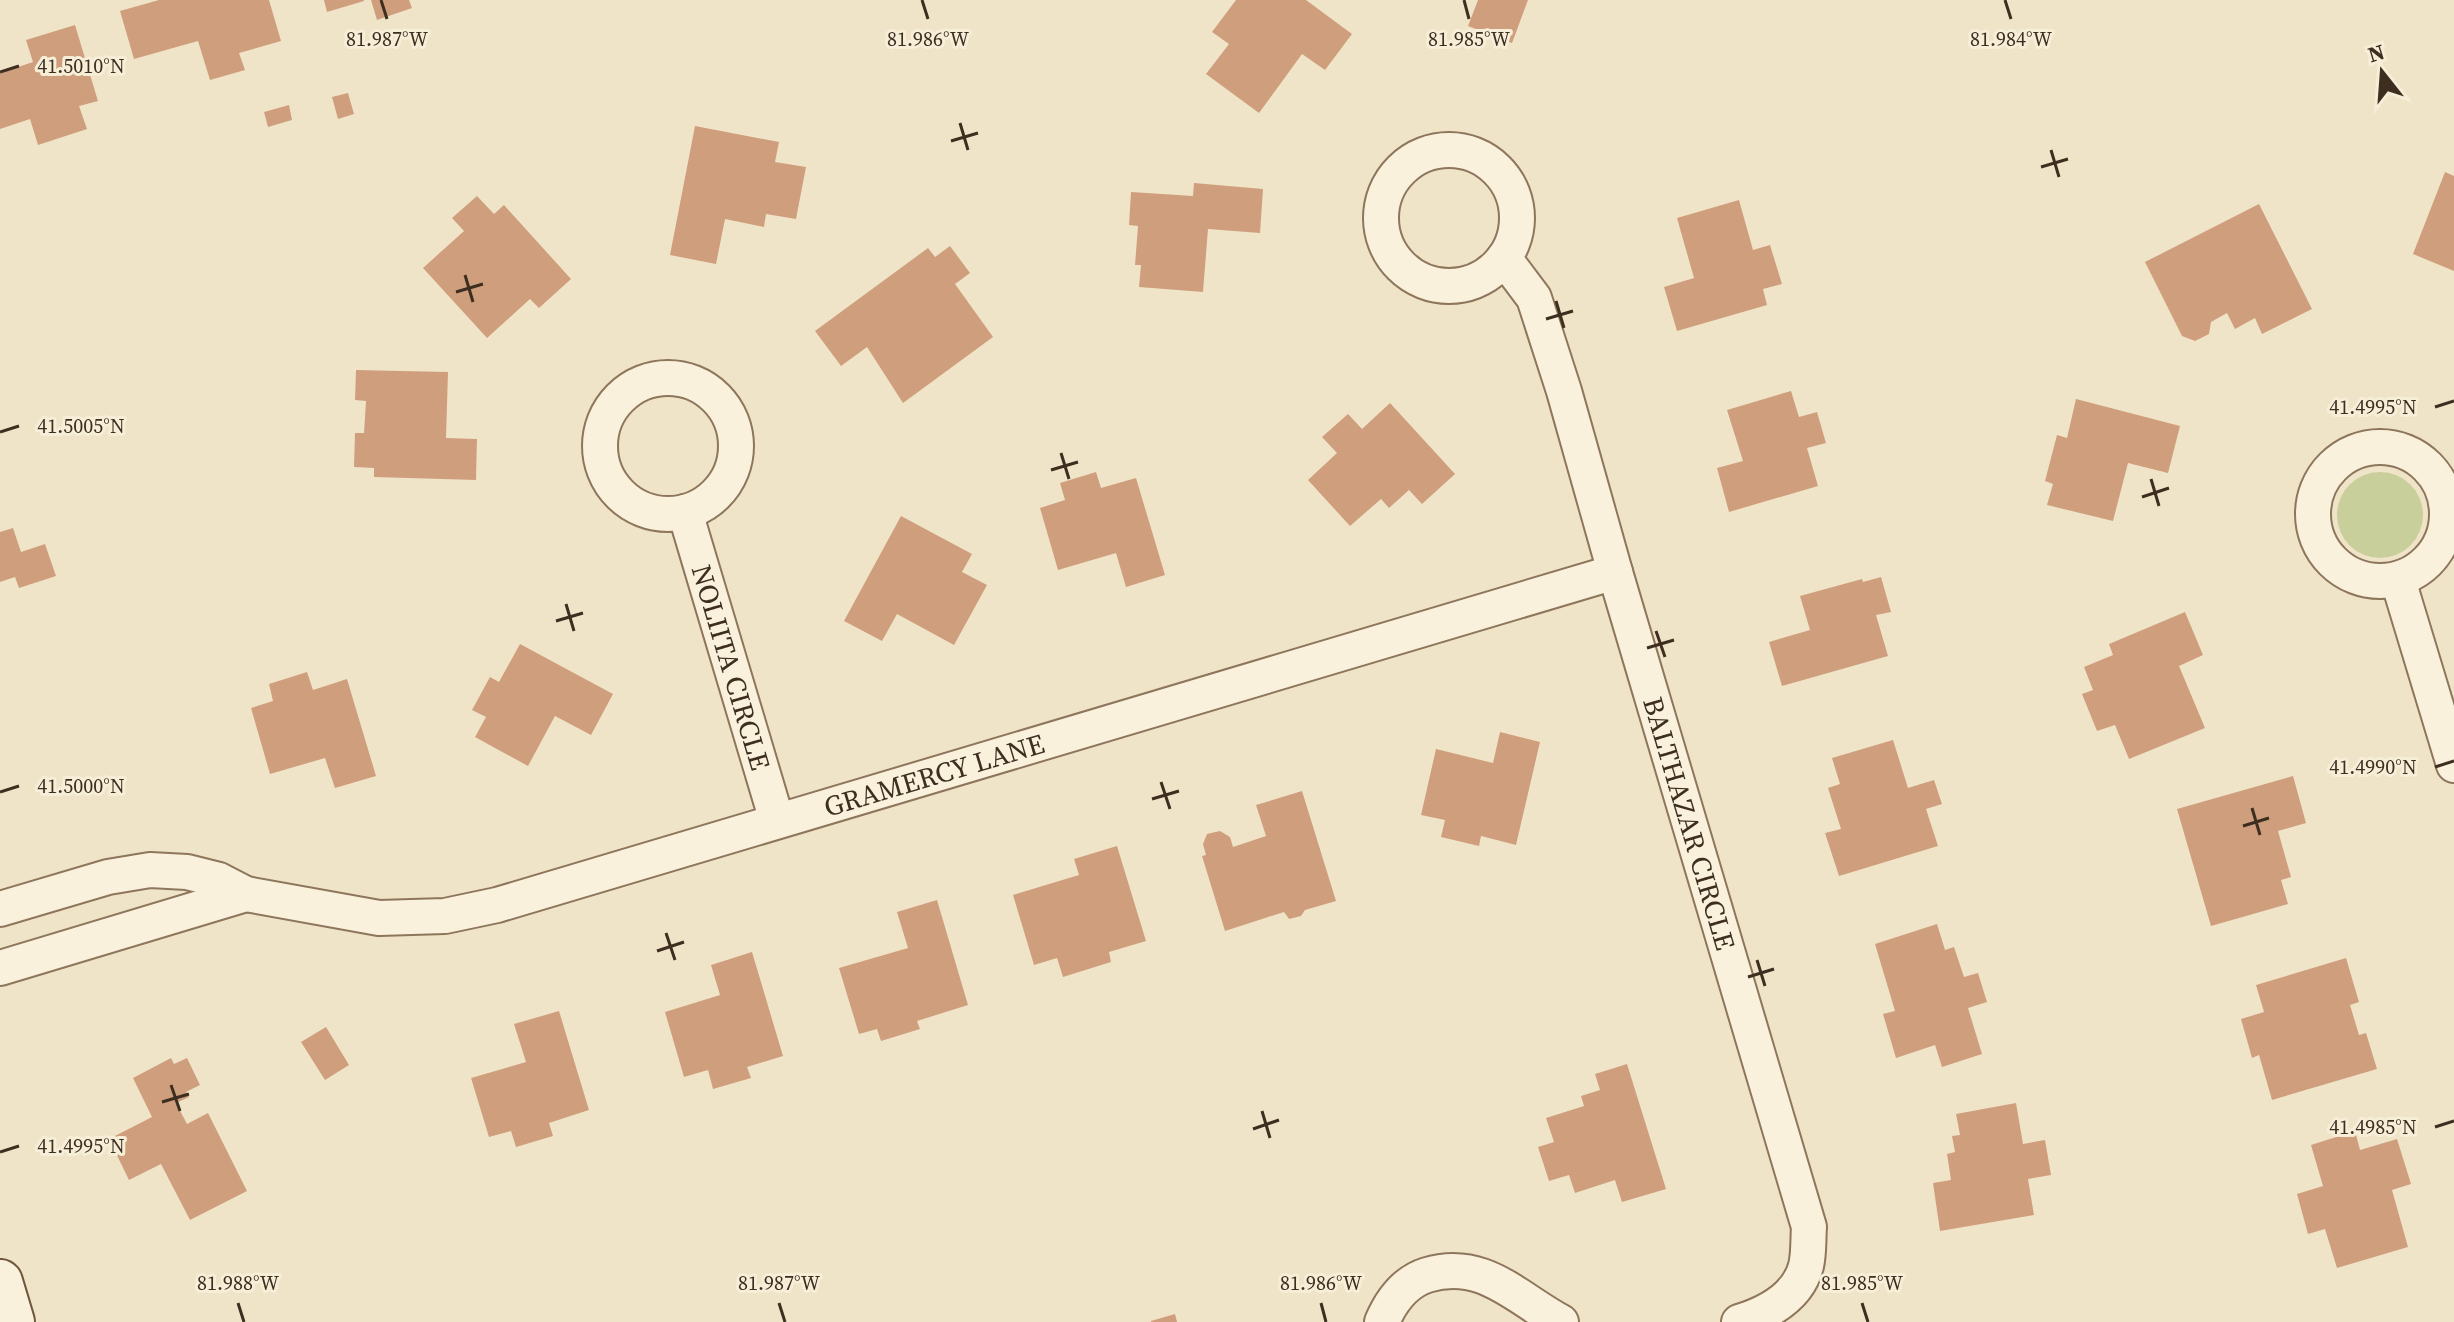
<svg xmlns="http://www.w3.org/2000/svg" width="2454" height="1322" font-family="'Source Serif 4',serif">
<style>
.green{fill:#c9cf9b}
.building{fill:#cf9f7d}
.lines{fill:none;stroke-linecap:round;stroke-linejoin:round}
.street-casing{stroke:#8d765c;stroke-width:38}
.secondary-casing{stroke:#6f573f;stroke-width:48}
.street{stroke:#faf1dc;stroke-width:34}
.secondary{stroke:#faf1dc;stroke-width:44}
.ticks{fill:none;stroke:#3d2e20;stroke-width:3}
.labels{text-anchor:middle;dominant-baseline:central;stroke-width:6;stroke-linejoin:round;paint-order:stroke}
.street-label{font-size:28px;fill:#3d2e20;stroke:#f7eed8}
.ticks-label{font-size:20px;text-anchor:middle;fill:#3d2e20;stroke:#f7eed8;stroke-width:6;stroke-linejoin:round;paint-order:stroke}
</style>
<rect width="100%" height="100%" fill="#f0e4c8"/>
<circle class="green" cx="2380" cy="515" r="43"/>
<g class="building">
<polygon points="159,0 269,0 281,41 239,53 245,70 210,80 198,41 134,59 120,11"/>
<polygon points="324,0 364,0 364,1 327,12"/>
<polygon points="371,0 409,0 412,8 377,20"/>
<polygon points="1236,0 1306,0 1352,34 1325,70 1302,54 1259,113 1206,74 1229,44 1212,32"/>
<polygon points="1478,0 1528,0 1512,43 1468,26"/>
<polygon points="75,25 98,101 79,106 87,129 38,145 30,119 0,129 0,73 33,62 26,40"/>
<polygon points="348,93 354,114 338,119 332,97"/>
<polygon points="289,105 292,120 268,127 264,112"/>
<polygon points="695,126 779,142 775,162 806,167 796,219 766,214 764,227 725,219 716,264 670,255"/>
<polygon points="2445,172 2454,176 2454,271 2413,254"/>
<polygon points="1194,183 1263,189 1260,233 1208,229 1203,292 1139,287 1141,265 1135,265 1138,226 1129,225 1131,192 1193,196"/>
<polygon points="477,196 494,214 504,205 571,279 539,308 530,299 487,338 423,268 464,231 452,218"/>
<polygon points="1739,200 1753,250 1770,245 1782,284 1763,289 1767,305 1677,331 1664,287 1694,278 1677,218"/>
<polygon points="2259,204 2312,309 2262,334 2255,318 2235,329 2227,313 2211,322 2209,334 2195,341 2182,336 2145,262"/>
<polygon points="950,246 970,273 955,284 993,337 903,403 867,347 841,366 815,331 928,248 935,257"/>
<polygon points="356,370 448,372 446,438 477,439 476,480 374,477 374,468 354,467 355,433 364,433 366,401 355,400"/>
<polygon points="1791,391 1799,417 1817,412 1826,443 1807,448 1818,486 1729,512 1717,468 1743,461 1727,410"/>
<polygon points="2076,399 2180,426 2168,473 2128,463 2113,521 2047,505 2053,484 2045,481 2057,435 2067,438"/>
<polygon points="1390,403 1455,474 1422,504 1409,490 1389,508 1381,499 1350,526 1308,480 1337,453 1322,437 1348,414 1362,429"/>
<polygon points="1096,472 1101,488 1136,478 1165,575 1126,587 1116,553 1058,570 1040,508 1065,500 1060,483"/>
<polygon points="901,516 972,554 962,572 987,585 954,645 897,614 882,641 844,621"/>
<polygon points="13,528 21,552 45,544 56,576 19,588 15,577 0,582 0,532"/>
<polygon points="1881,577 1891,612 1876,615 1888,656 1782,686 1769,642 1810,630 1800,596 1862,579 1863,582"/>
<polygon points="2185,612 2203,655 2179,666 2205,728 2129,759 2115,725 2097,731 2082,694 2093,690 2084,667 2113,655 2109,644"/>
<polygon points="520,644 613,694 591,735 555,716 528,766 475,737 486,717 472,710 490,677 499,682"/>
<polygon points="307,672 313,690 347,679 376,776 335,788 325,758 270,774 251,708 273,701 269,684"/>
<polygon points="1500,732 1540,742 1516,845 1481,836 1479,846 1441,837 1445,820 1421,815 1436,749 1493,763"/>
<polygon points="1893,740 1908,788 1934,780 1942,804 1926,809 1938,846 1839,876 1825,833 1841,829 1828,788 1840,784 1832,758"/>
<polygon points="2293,776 2306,823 2278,831 2291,877 2281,880 2288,904 2211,926 2177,809"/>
<polygon points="1302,791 1336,901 1305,910 1301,916 1289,919 1284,912 1225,931 1202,856 1206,855 1203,844 1207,834 1220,831 1230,837 1233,847 1266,836 1256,805"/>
<polygon points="1117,846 1146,941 1109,952 1111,962 1063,977 1057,958 1034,965 1013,895 1079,875 1074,859"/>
<polygon points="937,900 968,1005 917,1021 920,1029 881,1041 877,1029 859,1034 839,968 908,948 897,912"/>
<polygon points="1937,924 1945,950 1954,947 1964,977 1978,973 1987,1002 1968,1008 1982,1054 1942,1067 1935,1045 1896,1058 1883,1014 1895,1011 1875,944"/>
<polygon points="752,952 783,1056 747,1067 751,1078 713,1089 708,1070 684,1077 665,1012 720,995 711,965"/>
<polygon points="2346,958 2359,1002 2350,1005 2359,1035 2366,1033 2377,1069 2272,1100 2259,1055 2252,1058 2241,1019 2264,1012 2256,985"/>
<polygon points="559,1011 589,1110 549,1123 553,1136 516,1147 511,1131 489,1137 471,1078 526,1062 514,1024"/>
<polygon points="326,1027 349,1065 325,1080 301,1042"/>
<polygon points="171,1058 174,1064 187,1058 200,1085 186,1092 189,1097 176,1103 187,1124 208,1113 247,1191 190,1220 161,1164 129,1180 109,1139 152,1117 133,1078"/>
<polygon points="1627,1064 1666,1189 1622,1202 1615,1180 1575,1193 1569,1175 1549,1181 1538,1147 1554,1142 1546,1118 1584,1106 1581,1096 1600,1090 1595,1074"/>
<polygon points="2016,1103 2023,1144 2045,1140 2051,1175 2028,1179 2034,1215 1940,1231 1933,1183 1951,1180 1947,1154 1955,1152 1952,1136 1960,1135 1956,1114"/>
<polygon points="2355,1131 2360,1150 2397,1139 2411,1184 2392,1190 2408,1247 2337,1268 2325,1229 2308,1234 2297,1194 2323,1186 2311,1145"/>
<polygon points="1175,1314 1177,1322 1151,1322 1151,1321"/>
</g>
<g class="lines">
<defs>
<g id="street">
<circle cx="1449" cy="218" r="68"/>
<path id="s1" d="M1504,258L1534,298L1564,391L1615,572L1809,1227C1808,1239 1809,1254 1806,1266C1798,1297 1768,1313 1739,1322"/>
<circle cx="668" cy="446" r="68"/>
<circle cx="2380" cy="514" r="67"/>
<path id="s2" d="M685,512L777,821"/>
<polyline points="2398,580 2454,765"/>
<path id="s3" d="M0,909L108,877L150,870L187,872L219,880L246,894L379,918L445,916L497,905L1615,572"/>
<polyline points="0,968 246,894"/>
<path d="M1382,1322C1391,1301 1405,1282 1427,1275C1483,1258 1516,1298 1561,1322"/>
</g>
<polyline id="secondary" points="0,1282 12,1322"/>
</defs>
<use href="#street" class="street-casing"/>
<use href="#secondary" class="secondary-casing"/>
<use href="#street" class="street"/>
<use href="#secondary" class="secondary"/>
</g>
<path class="ticks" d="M381,0L387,19M922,0L928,19M1464,0L1469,19M2005,0L2011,19M0,72L19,66M960,123L968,150M951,141L978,133M2051,150L2059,177M2041,167L2068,159M465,275L473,302M456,292L483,284M1556,301L1564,328M1546,319L1573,311M2435,407L2454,401M0,432L19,426M1061,453L1069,479M1051,470L1078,462M2151,479L2159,506M2142,497L2169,488M566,604L574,631M556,621L583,613M1656,631L1665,657M1647,648L1674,640M2435,767L2454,761M1161,782L1170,809M0,792L19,786M1152,799L1179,791M2252,808L2260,835M2243,826L2269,818M666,933L675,960M657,951L684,942M1757,960L1765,986M1748,977L1774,969M171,1085L180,1111M162,1102L189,1094M1262,1111L1270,1138M2435,1127L2454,1121M1253,1129L1279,1120M0,1152L19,1146M238,1303L244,1322M779,1303L785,1322M1321,1303L1326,1322M1862,1303L1868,1322"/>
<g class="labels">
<g class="street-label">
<text stroke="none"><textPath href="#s2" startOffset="162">NOLIITA CIRCLE</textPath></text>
<text stroke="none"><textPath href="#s3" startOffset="966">GRAMERCY LANE</textPath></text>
<text stroke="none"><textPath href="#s1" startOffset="598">BALTHAZAR CIRCLE</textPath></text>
</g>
</g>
<g class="ticks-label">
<text x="387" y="46">81.987°W</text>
<text x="928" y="46">81.986°W</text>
<text x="1469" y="46">81.985°W</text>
<text x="2011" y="46">81.984°W</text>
<text x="81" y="73">41.5010°N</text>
<text x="2373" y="414">41.4995°N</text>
<text x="81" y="433">41.5005°N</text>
<text x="2373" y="774">41.4990°N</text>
<text x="81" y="793">41.5000°N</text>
<text x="2373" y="1134">41.4985°N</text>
<text x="81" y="1153">41.4995°N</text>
<text x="238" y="1290">81.988°W</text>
<text x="779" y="1290">81.987°W</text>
<text x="1321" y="1290">81.986°W</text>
<text x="1862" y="1290">81.985°W</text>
</g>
<g transform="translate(2382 72) rotate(343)" stroke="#f7eed8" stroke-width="6" paint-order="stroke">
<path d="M0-6L14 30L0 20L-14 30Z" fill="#3d2e20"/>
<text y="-12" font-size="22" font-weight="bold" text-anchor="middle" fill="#3d2e20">N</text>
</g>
</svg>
